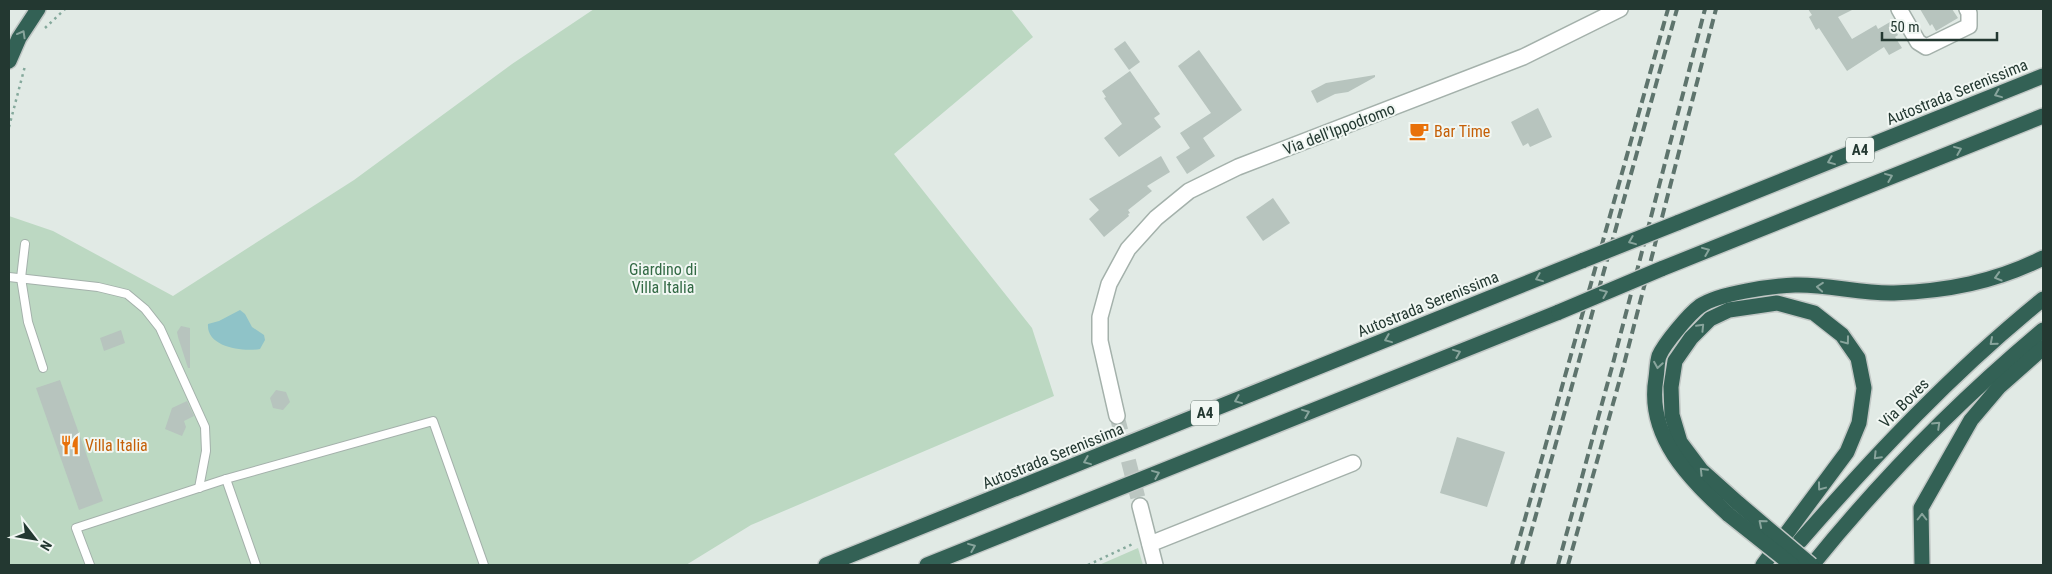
<svg xmlns="http://www.w3.org/2000/svg" width="2052" height="574" font-family="'Roboto Condensed',sans-serif">
<style>
.green{fill:#bcd8c2}
.water{fill:#8fc3c8}
.building{fill:#b7c4be}
.lines{fill:none;stroke-linecap:round;stroke-linejoin:round}
.street-tunnel{stroke:#bbc6c1;stroke-width:15;stroke-dasharray:15 8;stroke-linecap:butt}
.lane-casing{stroke:#a4b1ab;stroke-width:10}
.street-casing{stroke:#a4b1ab;stroke-width:18}
.highway-casing{stroke:#c1c7c5;stroke-width:18}
.path{stroke:#85a99c;stroke-width:2.5;stroke-dasharray:2.5 4;stroke-linecap:butt}
.lane{stroke:#fff;stroke-width:8}
.street{stroke:#fff;stroke-width:15}
.highway{stroke:#336155;stroke-width:15}
.rail{stroke:#5e746d;stroke-width:4;stroke-dasharray:10 5;stroke-linecap:butt}
.highway-bridge-casing{stroke:#c1c7c5;stroke-width:18;stroke-linecap:butt}
.highway-bridge{stroke:#336155;stroke-width:15}
.oneway{stroke:#88a49c}
.labels{text-anchor:middle;dominant-baseline:central;stroke-width:4;stroke-linejoin:round;paint-order:stroke}
.shield{fill:#f1f7f3;stroke:#61716b;stroke-width:1}
.shield-label{font-size:15px;font-weight:bold;fill:#233831}
.street-label{font-size:16px;fill:#233831;stroke:#f1f7f3}
.food-label{font-size:16px;fill:#c56008;stroke:#f1f7f3;text-anchor:start}
.park-label{font-size:16px;fill:#336a45;stroke:#f1f7f3}
</style>
<rect width="100%" height="100%" fill="#e1eae5"/>
<g class="green">
<polygon points="594,9 1011,9 1033,37 894,154 1032,328 1054,396 751,525 686,565 9,565 9,216 53,231 173,296 354,180 512,64"/>
<polygon points="1138,548 1143,565 1099,565"/>
</g>
<path class="water" d="M240,310L245,314L252,327L264,335L265,340L260,349C242,352 206,347 208,324L219,321Z"/>
<g class="building">
<polygon points="1808,9 1854,9 1838,17 1852,39 1876,25 1878,29 1890,22 1898,35 1895,37 1902,48 1889,55 1884,47 1847,71 1819,28 1816,30 1809,17 1812,15"/>
<polygon points="1920,9 1952,9 1958,18 1936,31 1932,24 1930,26"/>
<polygon points="1125,41 1140,62 1129,70 1114,49"/>
<polygon points="1199,50 1242,110 1203,138 1215,156 1187,174 1176,157 1190,148 1180,133 1211,113 1178,66"/>
<polygon points="1130,71 1160,114 1154,118 1161,127 1119,157 1104,138 1122,124 1104,98 1106,97 1102,91"/>
<polygon points="1375,75 1375,77 1348,92 1335,94 1317,103 1311,91 1326,83"/>
<polygon points="1538,108 1552,137 1530,147 1528,143 1523,146 1511,122"/>
<polygon points="1161,156 1170,172 1147,186 1152,191 1128,210 1130,213 1128,214 1129,216 1104,237 1089,219 1099,210 1089,199"/>
<polygon points="1273,198 1290,223 1263,241 1246,217"/>
<polygon points="181,326 190,328 190,368 188,368 178,337 177,332"/>
<polygon points="121,330 125,343 104,351 100,338"/>
<polygon points="60,380 103,501 79,510 36,388"/>
<polygon points="276,390 286,392 290,402 283,410 273,408 270,398"/>
<polygon points="187,401 194,416 184,421 186,427 182,436 165,429 172,408"/>
<polygon points="1457,437 1505,452 1487,507 1440,493"/>
</g>
<g class="lines">
<polyline class="street-tunnel" points="1117,416 1140,506"/>
<defs>
<g id="lane">
<polyline points="25,244 21,278 28,322 43,368"/>
<polyline points="9,277 98,287 127,294 145,309 160,328 205,427 206,451 199,488"/>
<polyline points="226,479 256,565"/>
<polyline points="90,565 76,528 226,479 433,421 484,565"/>
</g>
<g id="street">
<polyline points="1899,9 1918,42 1926,47 1969,26 1969,13 1967,9"/>
<polyline points="1117,416 1100,341 1100,317 1109,284 1128,249 1156,218 1189,191 1238,167 1523,57 1620,9"/>
<polyline points="1140,506 1155,565"/>
<polyline points="1150,544 1353,463"/>
</g>
<g id="highway">
<polyline points="9,61 19,38 38,9"/>
<polyline points="1677,223 2043,76"/>
<polyline points="1661,269 2043,116"/>
<polyline points="1739,504 1701,470 1680,442 1672,415 1671,387 1675,361 1691,338 1710,319 1729,310 1777,303 1814,313 1842,335 1858,358 1864,388 1859,423 1847,452 1763,565"/>
<path d="M1729,515C1690,479 1646,437 1656,378C1657,372 1657,362 1659,356C1664,344 1689,314 1700,306C1719,293 1772,286 1795,285C1828,284 1861,294 1894,293C1947,291 1995,282 2043,258"/>
<path d="M1800,541C1875,455 1954,371 2043,299"/>
<polyline points="826,565 1584,260"/>
<polyline points="927,565 1559,312"/>
<path d="M1812,565C1883,477 1956,403 2043,330"/>
<polyline points="1922,565 1921,508 1971,420 1999,387 2043,348"/>
</g>
</defs>
<use href="#lane" class="lane-casing"/>
<use href="#street" class="street-casing"/>
<use href="#highway" class="highway-casing"/>
<g class="path">
<polyline points="45,28 65,9"/>
<polyline points="9,127 25,66"/>
<polyline points="1088,565 1135,543"/>
</g>
<use href="#lane" class="lane"/>
<use href="#street" class="street"/>
<use href="#highway" class="highway"/>
<g class="rail">
<polyline points="1512,565 1668,9"/>
<polyline points="1522,565 1677,9"/>
<polyline points="1558,565 1612,367 1705,9"/>
<polyline points="1568,565 1623,368 1716,9"/>
</g>
<defs>
<g id="highway-bridge">
<polyline points="1584,260 1677,223"/>
<polyline points="1559,312 1661,269"/>
<polyline points="1739,504 1811,565"/>
<polyline points="1729,515 1792,565"/>
</g>
</defs>
<use href="#highway-bridge" class="highway-bridge-casing"/>
<use href="#highway-bridge" class="highway-bridge"/>
</g>
<defs><path id="oneway-chevron" d="M-2-3.5L2.5 0L-2 3.5" fill="none" stroke-width="1.6" stroke-linecap="round" stroke-linejoin="round" transform="scale(1.25)"/></defs>
<g class="oneway">
<use href="#oneway-chevron" transform="translate(22 34) rotate(-61)"/>
<use href="#oneway-chevron" transform="translate(1998 94) rotate(158)"/>
<use href="#oneway-chevron" transform="translate(1958 150) rotate(-22)"/>
<use href="#oneway-chevron" transform="translate(1831 161) rotate(158)"/>
<use href="#oneway-chevron" transform="translate(1889 177) rotate(-22)"/>
<use href="#oneway-chevron" transform="translate(1632 241) rotate(158)"/>
<use href="#oneway-chevron" transform="translate(1706 251) rotate(-22)"/>
<use href="#oneway-chevron" transform="translate(1998 277) rotate(164)"/>
<use href="#oneway-chevron" transform="translate(1539 278) rotate(158)"/>
<use href="#oneway-chevron" transform="translate(1820 287) rotate(-175)"/>
<use href="#oneway-chevron" transform="translate(1604 293) rotate(-23)"/>
<use href="#oneway-chevron" transform="translate(1701 327) rotate(-46)"/>
<use href="#oneway-chevron" transform="translate(1388 339) rotate(158)"/>
<use href="#oneway-chevron" transform="translate(1846 341) rotate(53)"/>
<use href="#oneway-chevron" transform="translate(1993 342) rotate(139)"/>
<use href="#oneway-chevron" transform="translate(1457 353) rotate(-22)"/>
<use href="#oneway-chevron" transform="translate(1658 365) rotate(99)"/>
<use href="#oneway-chevron" transform="translate(1238 400) rotate(158)"/>
<use href="#oneway-chevron" transform="translate(1306 413) rotate(-22)"/>
<use href="#oneway-chevron" transform="translate(1937 425) rotate(-44)"/>
<use href="#oneway-chevron" transform="translate(1877 456) rotate(134)"/>
<use href="#oneway-chevron" transform="translate(1087 461) rotate(158)"/>
<use href="#oneway-chevron" transform="translate(1703 471) rotate(-134)"/>
<use href="#oneway-chevron" transform="translate(1156 474) rotate(-22)"/>
<use href="#oneway-chevron" transform="translate(1821 487) rotate(127)"/>
<use href="#oneway-chevron" transform="translate(1922 517) rotate(-90)"/>
<use href="#oneway-chevron" transform="translate(1762 523) rotate(-140)"/>
<use href="#oneway-chevron" transform="translate(972 547) rotate(-22)"/>
</g>
<defs>
<symbol id="cafe-bare" viewBox="-9 -9 18 18"><path d="M-5.5-4.5H6V0H3Q3 3.5 0 3.5H-2.5Q-5.5 3.5-5.5 0ZM3-3.2v2h1.7v-2ZM-6 4.5H4V6H-6Z" fill="#e8710a" stroke="#f1f7f3" stroke-width="2.5" paint-order="stroke"/></symbol>
<symbol id="restaurant-bare" viewBox="-9 -9 18 18"><path d="M-5-6h1v4h1v-4h1v4h1v-4h1v5L-1.5 .5V6h-2V.5L-5-1ZM5-6V6H3V1.5H1.5Q1.5-4 5-6Z" fill="#e8710a" stroke="#f1f7f3" stroke-width="2.5" paint-order="stroke"/></symbol>
</defs>
<g fill-rule="evenodd">
<use href="#cafe-bare" x="1405" y="117" width="28" height="28"/>
<use href="#restaurant-bare" x="56" y="431" width="28" height="28"/>
</g>
<g class="labels">
<g class="shield">
<rect x="1846" y="137.5" width="28" height="25" rx="4"/>
<rect x="1191" y="400.5" width="28" height="25" rx="4"/>
</g>
<g class="shield-label">
<text x="1860" y="150">A4</text>
<text x="1205" y="413">A4</text>
</g>
<g class="street-label">
<text transform="translate(1957 92) rotate(-22)">Autostrada Serenissima</text>
<text transform="translate(1339 129) rotate(-21)">Via dell'Ippodromo</text>
<text transform="translate(1428 304) rotate(-22)">Autostrada Serenissima</text>
<text transform="translate(1904 403) rotate(-45)">Via Boves</text>
<text transform="translate(1053 456) rotate(-22)">Autostrada Serenissima</text>
</g>
<g class="food-label">
<text x="1434" y="131">Bar Time</text>
<text x="85" y="445">Villa Italia</text>
</g>
<g class="park-label">
<text x="663" y="269">Giardino di<tspan x="663" dy="18">Villa Italia</tspan></text>
</g>
</g>
<rect width="2052" height="574" fill="none" stroke="#233831" stroke-width="20"/>
<g transform="translate(35 539) rotate(121)" stroke="#f1f7f3" stroke-width="4" paint-order="stroke">
<path d="M0-4L9 19L0 12L-9 19Z" fill="#233831"/>
<text y="-8" font-size="14" font-weight="bold" text-anchor="middle" fill="#233831">N</text>
</g>
<path d="M1882 32v8h115v-8" fill="none" stroke="#233831" stroke-width="2.5"/>
<text x="1890" y="32" font-size="15" fill="#233831" stroke="#f1f7f3" stroke-width="4" paint-order="stroke">50 m</text>
</svg>
